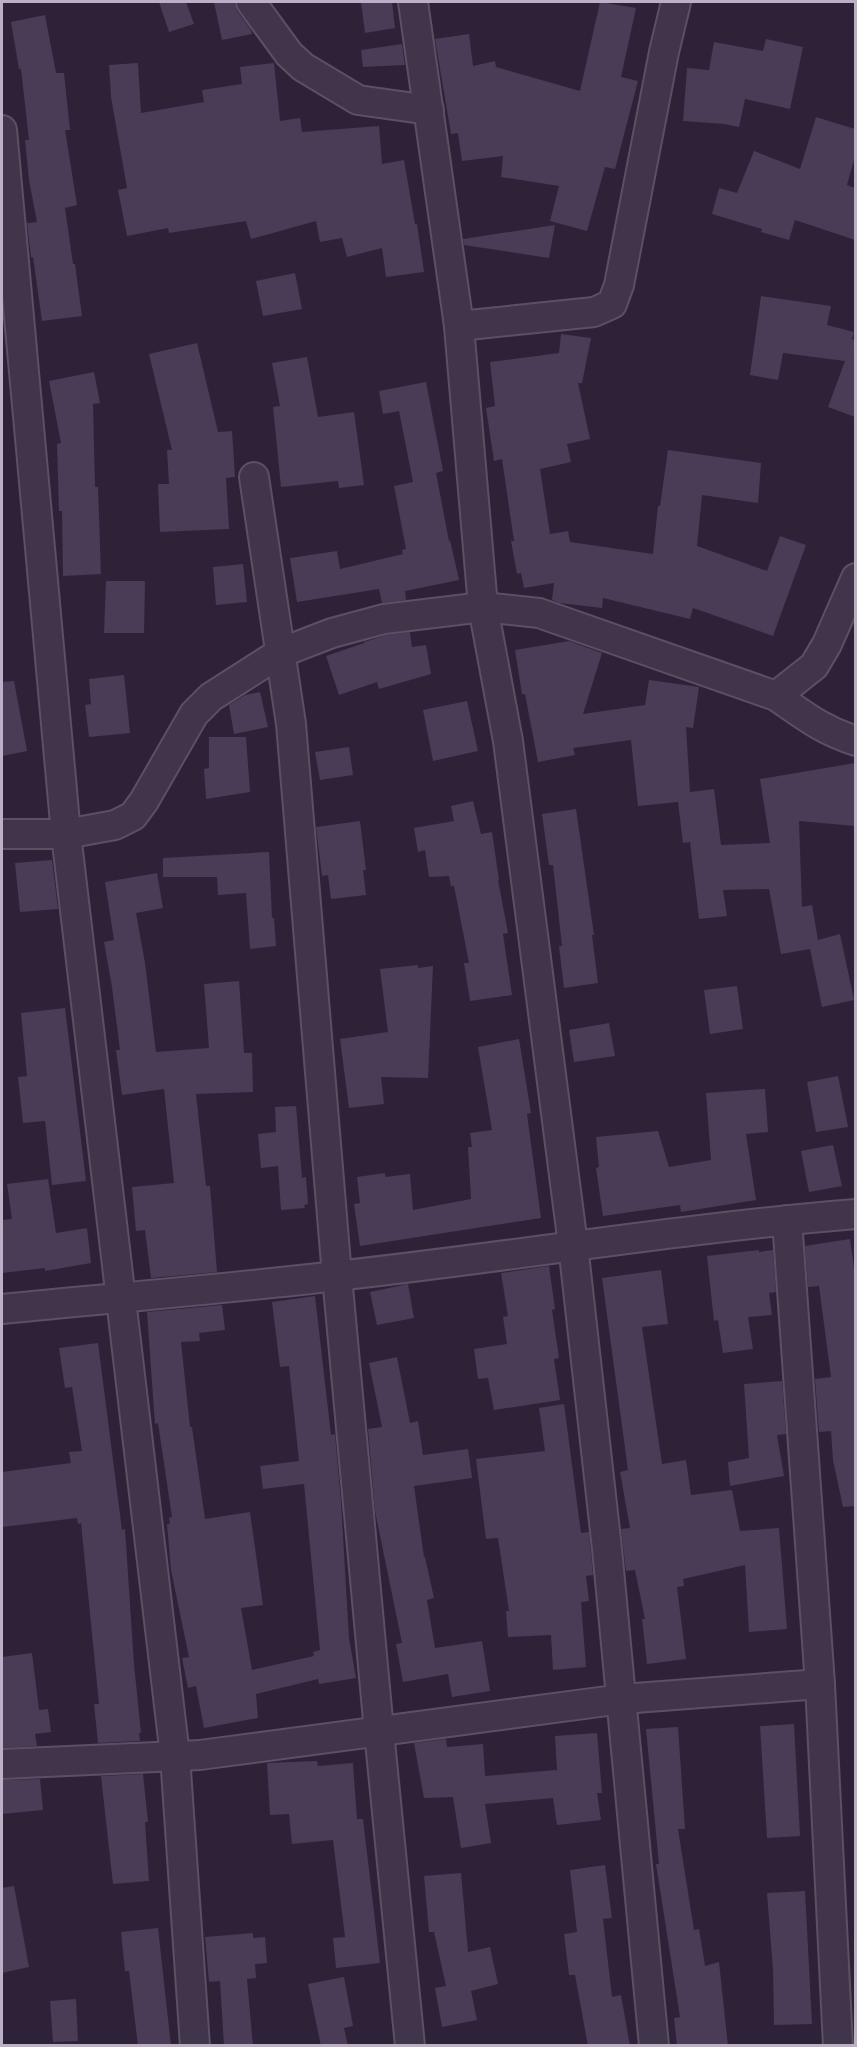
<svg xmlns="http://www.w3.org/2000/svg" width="857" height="2047" font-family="'Source Sans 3',sans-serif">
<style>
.building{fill:#4a3b57}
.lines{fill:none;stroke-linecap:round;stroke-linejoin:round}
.street-casing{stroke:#5b5064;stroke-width:32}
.street{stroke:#40354a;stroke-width:28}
</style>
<rect width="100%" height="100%" fill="#2e2239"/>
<g class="building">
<polygon points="159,2 186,2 194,24 169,32"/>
<polygon points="214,2 235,2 237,11 251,30 252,34 222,40"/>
<polygon points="361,2 392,2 395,28 365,33"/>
<polygon points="600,2 636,8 621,77 638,81 615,169 605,167 587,231 550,221 559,186 501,177 503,156 462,161 458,133 451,134 435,39 469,34 473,66 495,61 496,67 580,91"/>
<polygon points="45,15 56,73 64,73 70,130 65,130 77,205 65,208 73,264 75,264 82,316 42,321 33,257 31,257 27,223 37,222 29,180 25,140 29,140 21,69 19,69 11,22"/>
<polygon points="766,39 803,47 790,109 745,99 739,127 724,124 683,121 687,68 709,70 714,42 763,51"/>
<polygon points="402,44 405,65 363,67 361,50"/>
<polygon points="138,63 141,113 204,102 202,90 242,84 240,67 274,63 280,121 300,118 302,132 379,126 382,164 404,160 415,224 417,224 424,272 386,277 382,248 347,257 342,238 320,242 316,221 251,239 246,221 169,233 168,228 127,236 118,190 127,188 111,97 109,65"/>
<polygon points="816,117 855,129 855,156 847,185 855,188 855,240 795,220 789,240 761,232 762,229 712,214 719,188 737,193 754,151 800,169"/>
<polygon points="555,225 549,258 464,245 463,239"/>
<polygon points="295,273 302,309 263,316 256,281"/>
<polygon points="761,296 831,306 827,325 854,332 848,352 852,339 855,340 855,417 828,407 845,361 783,353 778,380 750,375"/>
<polygon points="561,334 591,338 582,383 578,383 590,439 567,444 571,462 540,469 550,534 568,531 570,542 653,554 658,506 660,506 668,450 761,463 758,503 702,495 697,546 767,571 780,536 806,545 773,636 693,608 690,619 603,598 602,608 559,603 552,600 554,583 524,588 521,573 517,574 511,541 514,541 502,459 494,461 486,408 495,406 490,362 559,353"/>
<polygon points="197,343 218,432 232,431 235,477 226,478 229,529 160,532 158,484 169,484 167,450 172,450 149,354"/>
<polygon points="307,357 318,417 354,412 364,485 339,488 338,481 281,487 273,407 280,406 272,363"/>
<polygon points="94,372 100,403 93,404 95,487 98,487 101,574 63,576 62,511 59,511 57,444 61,443 49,381"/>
<polygon points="426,382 443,471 436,473 449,541 450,540 459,580 405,591 406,600 382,603 379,589 297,602 290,558 337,551 340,569 403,554 402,550 406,549 394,486 413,482 399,411 383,414 379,391"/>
<polygon points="243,564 247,602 216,605 213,567"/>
<polygon points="106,581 145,581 144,633 104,633"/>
<polygon points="410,632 412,647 426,645 431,674 379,689 377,682 339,695 326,656 364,643 364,642 387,635"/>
<polygon points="569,641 602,653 583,714 645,705 649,680 699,687 693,728 686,727 690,792 714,789 721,845 770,843 760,779 855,763 855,826 799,821 802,907 812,905 818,940 840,934 854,1000 822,1007 810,949 781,954 769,889 723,890 727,916 699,919 690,842 683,843 678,802 638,806 631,740 573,748 575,755 538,762 525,694 522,694 515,650"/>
<polygon points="124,675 130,733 89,737 85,705 91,704 89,679"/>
<polygon points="14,681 27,751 2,756 2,682"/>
<polygon points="260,692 268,727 234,734 229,705 245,695"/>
<polygon points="467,701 478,751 433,761 423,710"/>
<polygon points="209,737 246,737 250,792 206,799 204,769 209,768"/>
<polygon points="349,747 353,775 320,780 315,752"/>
<polygon points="473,801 481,834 492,832 499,880 498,880 508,933 503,934 512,995 470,1001 464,963 469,963 454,886 451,886 449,876 429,877 425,850 418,852 414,828 454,821 451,806"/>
<polygon points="576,809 594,935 592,935 598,983 564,988 559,946 562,946 553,865 549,865 542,814"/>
<polygon points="360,821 366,870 363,870 366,895 331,899 328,875 322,876 316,827"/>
<polygon points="269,852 272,918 274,918 276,946 250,949 246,893 218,895 217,877 163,877 163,858"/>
<polygon points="52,860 58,909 20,912 15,863"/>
<polygon points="157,873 163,908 136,913 145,963 156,1052 209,1048 204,984 239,981 244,1053 252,1053 253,1092 196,1094 206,1186 210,1186 217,1272 151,1278 145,1230 136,1231 132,1187 174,1183 164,1089 122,1095 116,1050 120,1050 112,987 104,942 114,940 105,882"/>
<polygon points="418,965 418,968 433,966 428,1078 381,1077 384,1104 349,1108 340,1039 388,1032 380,969"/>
<polygon points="737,986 743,1029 710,1034 704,990"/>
<polygon points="65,1008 86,1181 52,1185 45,1121 23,1123 18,1077 27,1076 21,1013"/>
<polygon points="609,1023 615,1056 574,1062 569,1030"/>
<polygon points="519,1039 531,1113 527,1114 541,1218 360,1246 354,1204 360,1203 357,1177 385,1173 385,1177 410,1174 413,1210 471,1199 468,1147 472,1147 470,1133 492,1130 478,1047"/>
<polygon points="838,1076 848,1127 816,1132 807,1082"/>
<polygon points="765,1089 768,1132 746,1134 756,1200 681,1212 680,1205 603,1216 596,1168 599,1167 596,1137 658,1131 669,1167 711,1160 706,1093"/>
<polygon points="296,1106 302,1178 306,1177 308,1204 304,1205 305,1208 281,1210 278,1166 261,1168 258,1134 276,1132 275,1107"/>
<polygon points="833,1145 842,1186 809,1192 801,1151"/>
<polygon points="48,1179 56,1233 87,1228 91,1263 45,1271 45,1268 2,1273 2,1220 12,1219 7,1184"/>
<polygon points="850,1239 855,1276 855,1506 843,1507 833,1460 831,1431 819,1432 815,1379 831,1377 819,1286 808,1287 805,1246"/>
<polygon points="759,1250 759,1252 773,1250 776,1292 769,1293 772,1315 748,1317 753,1349 723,1353 718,1320 714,1321 707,1256"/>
<polygon points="549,1266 555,1309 552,1310 559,1358 554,1359 560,1400 494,1410 488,1378 478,1379 474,1349 507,1344 503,1317 508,1316 501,1273"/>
<polygon points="661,1270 668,1324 642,1327 662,1464 686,1460 691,1495 732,1490 740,1531 779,1528 787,1629 749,1632 745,1565 683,1579 684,1586 677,1587 686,1659 647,1664 642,1619 645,1619 635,1570 626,1571 621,1529 630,1528 620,1472 628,1470 602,1278"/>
<polygon points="408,1284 414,1318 377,1325 370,1292"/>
<polygon points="315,1296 331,1435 335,1434 341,1501 349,1638 356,1678 319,1684 318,1679 256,1694 258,1718 204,1728 196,1686 188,1688 182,1658 189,1657 171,1570 167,1524 170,1524 169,1518 172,1517 158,1423 155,1424 147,1312 222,1305 225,1330 199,1333 200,1341 181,1342 190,1427 192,1427 205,1519 250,1512 263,1605 241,1608 252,1670 314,1656 313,1652 320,1650 304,1484 263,1489 260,1466 299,1461 289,1366 280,1367 272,1302"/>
<polygon points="98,1343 122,1530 125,1529 134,1664 141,1733 139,1733 140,1741 138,1741 98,1743 94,1704 99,1704 81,1523 78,1524 77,1518 2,1527 2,1472 71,1463 69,1452 82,1451 72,1387 65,1388 59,1348"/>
<polygon points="397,1357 410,1423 418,1421 423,1455 468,1449 472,1478 414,1486 424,1557 425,1557 434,1598 427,1600 435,1648 482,1641 490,1691 452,1697 448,1674 403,1682 396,1644 402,1643 375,1511 368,1429 382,1427 369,1363"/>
<polygon points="782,1381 786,1434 777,1435 784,1476 730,1486 728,1462 749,1458 744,1384"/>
<polygon points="564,1404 581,1533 589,1532 593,1575 586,1576 589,1601 581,1602 586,1667 553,1670 551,1635 508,1637 506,1611 509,1611 498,1538 486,1539 476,1459 545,1451 539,1408"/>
<polygon points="32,1653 39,1710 48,1709 51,1732 35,1734 37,1746 2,1748 2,1657"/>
<polygon points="794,1724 800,1836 767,1838 760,1726"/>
<polygon points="678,1727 685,1829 678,1829 694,1930 699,1929 705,1966 719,1962 728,2046 677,2046 674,2018 680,2017 656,1864 659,1864 646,1729"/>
<polygon points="597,1733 602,1793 597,1793 601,1820 557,1825 553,1798 485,1804 491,1843 461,1848 453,1797 424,1798 414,1743 446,1739 447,1747 483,1744 485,1776 557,1770 555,1736"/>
<polygon points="317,1761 318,1766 353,1763 357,1819 363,1819 380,1963 336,1968 333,1938 345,1937 333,1840 292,1844 289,1814 270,1815 267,1763"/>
<polygon points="143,1774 148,1822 145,1822 149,1881 113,1884 101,1776"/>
<polygon points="40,1779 43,1810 2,1814 2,1780"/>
<polygon points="605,1865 612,1918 603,1919 612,1997 621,1995 630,2046 588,2046 575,1975 569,1975 564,1934 577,1932 570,1870"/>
<polygon points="461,1873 468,1952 490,1947 498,1984 471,1991 477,2020 442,2027 435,1988 446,1986 434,1932 429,1932 424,1876"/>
<polygon points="14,1886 29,1967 2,1973 2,1888"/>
<polygon points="805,1891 812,2024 774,2025 773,1970 767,1893"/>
<polygon points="158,1928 171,2046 138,2046 129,1971 125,1971 121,1932"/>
<polygon points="253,1933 253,1938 265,1937 267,1963 255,1964 256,1978 247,1979 253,2046 224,2046 220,1981 209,1982 205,1937"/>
<polygon points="344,1977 353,2026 344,2028 348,2046 321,2046 308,1984"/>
<polygon points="76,1999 78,2041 53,2042 50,2001"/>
</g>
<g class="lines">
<defs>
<g id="street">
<polyline points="251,2 289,54 303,67 358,100 429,110"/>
<polyline points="413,2 459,326"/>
<polyline points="2,130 66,834 175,1756 195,2046"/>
<polyline points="254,477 291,724 337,1276 379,1731 410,2046"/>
<path d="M776,696C805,716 822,730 856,741"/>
<polyline points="2,834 66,834 115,825 133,816 144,801 194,714 211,697 280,653 332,633 384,619 483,607 539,613 776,696 814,666 827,644 856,578"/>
<polyline points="787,1220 820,1684 838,2046"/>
<path d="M2,1309C113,1298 225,1289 336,1276C510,1257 682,1228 856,1214"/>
<polyline points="2,1764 200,1755 622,1699 820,1684"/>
<polyline points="654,2046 607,1549 573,1245 508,741 483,607 459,326 594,312 612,304 619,285 664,52 676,2"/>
</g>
</defs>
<use href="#street" class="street-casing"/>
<use href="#street" class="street"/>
</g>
<rect width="857" height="2047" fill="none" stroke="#bcb0c6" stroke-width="6"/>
</svg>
